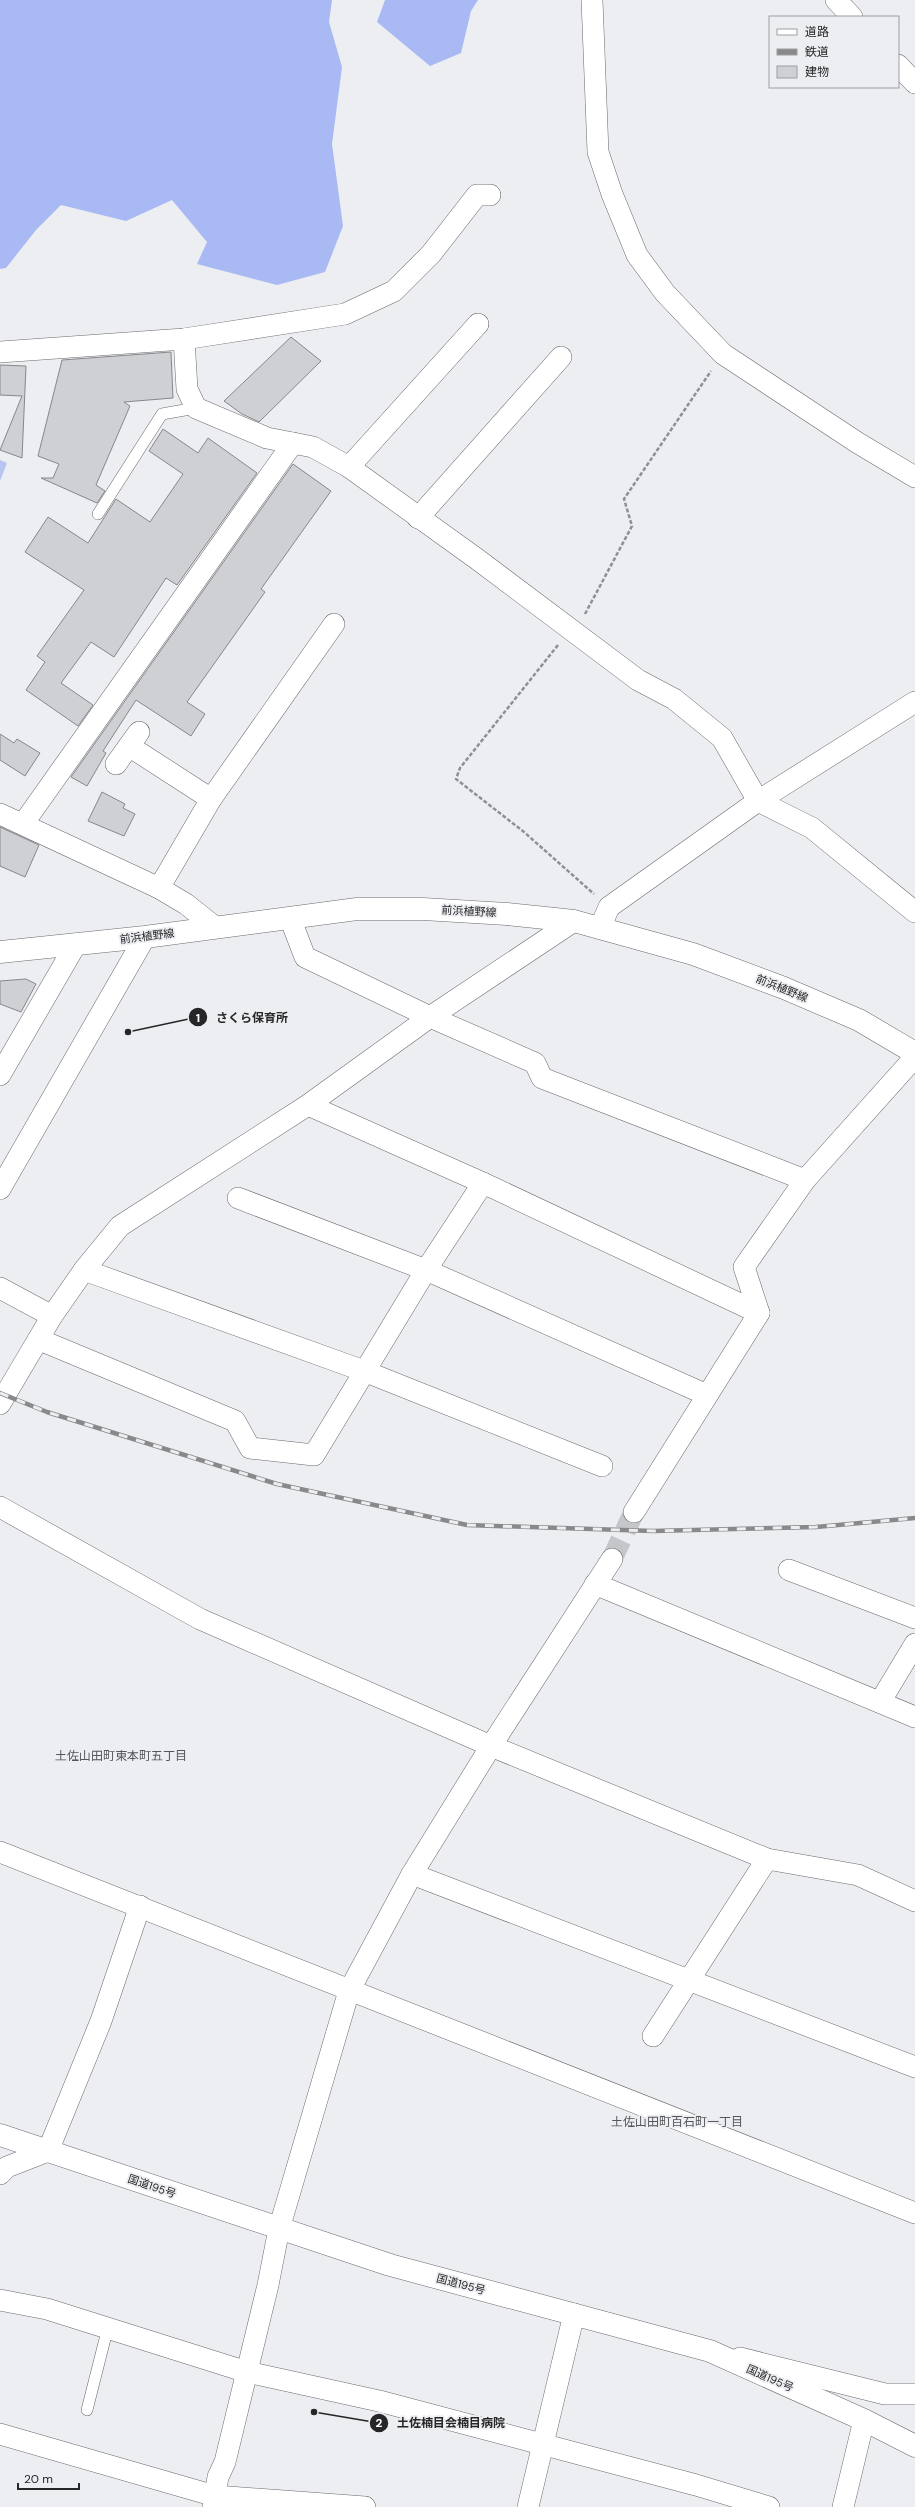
<svg xmlns="http://www.w3.org/2000/svg" width="915" height="2507" font-family="'DM Sans','Noto Sans JP',sans-serif">
<style>
.green{fill:#b7c5f3}
.forest{fill:#a8b9f3}
.building{fill:#ced0d4;stroke:#86878b}
.lines{fill:none;stroke-linecap:round;stroke-linejoin:round}
.street-tunnel{stroke:#c5c6ca;stroke-width:21;stroke-dasharray:21 10;stroke-linecap:butt}
.lane-casing{stroke:#696a6d;stroke-width:12}
.street-casing{stroke:#696a6d;stroke-width:22}
.primary-casing{stroke:#696a6d;stroke-width:23}
.highway-casing{stroke:#696a6d;stroke-width:23}
.path{stroke:#8f9093;stroke-width:2.5;stroke-dasharray:4 2;stroke-linecap:butt}
.lane{stroke:#fff;stroke-width:11}
.street{stroke:#fff;stroke-width:21}
.primary{stroke:#fff;stroke-width:22}
.highway{stroke:#fff;stroke-width:22}
.rail-casing{stroke:#89898c;stroke-width:4.5}
.rail{stroke:#edeef2;stroke-width:3;stroke-dasharray:9;stroke-linecap:butt}
.labels{text-anchor:middle;dominant-baseline:central;stroke-width:3.5;stroke-linejoin:round;paint-order:stroke}
.street-label{font-size:11px;fill:#262628;stroke:#edeef2}
.neighbourhood-label{font-size:12px;fill:#545659;stroke:#edeef2}
.leader{fill:none;stroke:#262628;stroke-width:1.5}
.callout-dot{fill:#262628;stroke:#edeef2;stroke-width:1.5}
.mark-label{font-size:12px;text-anchor:middle;font-weight:bold;fill:#fff}
.callout-label{font-size:12px;text-anchor:middle;font-weight:bold;fill:#262628;stroke:#edeef2;stroke-width:3.5;stroke-linejoin:round;paint-order:stroke}
</style>
<rect width="100%" height="100%" fill="#edeef2"/>
<polygon class="green" points="0,460 7,463 0,481"/>
<g class="forest">
<polygon points="0,0 332,0 329,22 342,67 332,144 343,226 325,272 277,285 197,264 207,242 172,200 126,221 61,205 36,230 6,268 0,269"/>
<polygon points="385,0 478,0 471,11 461,53 430,66 377,22"/>
</g>
<g class="building">
<polygon points="291,337 321,361 259,422 242,414 224,401"/>
<polygon points="171,352 173,398 124,402 130,406 96,485 105,491 97,503 41,478 53,478 59,464 38,456 62,360"/>
<polygon points="0,365 26,366 22,458 0,450 22,396 0,395"/>
<polygon points="163,429 198,453 208,438 257,473 177,585 166,578 114,657 91,642 61,683 93,705 78,726 26,690 45,662 37,656 84,590 25,552 48,517 88,543 116,499 150,522 183,474 149,451"/>
<polygon points="293,464 331,491 261,589 265,592 187,702 205,714 191,736 136,700 103,751 106,753 87,786 71,777"/>
<polygon points="0,734 14,743 17,739 40,753 25,776 0,760"/>
<polygon points="102,792 125,804 123,808 135,814 124,836 88,821"/>
<polygon points="0,827 39,845 25,877 0,866"/>
<polygon points="26,979 36,984 21,1012 0,1004 0,981"/>
</g>
<g class="lines">
<polyline class="street-tunnel" points="612,1559 634,1512"/>
<defs>
<g id="lane">
<polyline points="98,514 162,414 196,408"/>
<polyline points="87,2410 108,2327"/>
</g>
<g id="street">
<polyline points="592,0 598,152 612,194 637,255 665,293 723,354 858,443 915,477"/>
<polyline points="836,0 852,17"/>
<polyline points="898,65 915,83"/>
<polyline points="184,339 187,389 196,408 267,438 313,447 349,467 477,559 638,680 674,699 722,738 758,801 812,828 915,912"/>
<polyline points="0,352 184,339 345,314 394,291 431,254 477,195 490,195"/>
<polyline points="349,467 478,324"/>
<polyline points="418,518 561,357"/>
<polyline points="129,746 211,799"/>
<polyline points="116,764 139,732"/>
<polyline points="0,814 159,888 186,904 215,927"/>
<polyline points="23,824 293,443"/>
<polyline points="159,888 211,799 334,624"/>
<polyline points="290,918 305,957 430,1017 535,1063 542,1078 805,1180"/>
<polyline points="600,928 609,907 758,801 915,702"/>
<polyline points="0,1075 76,944"/>
<polyline points="308,1105 483,1183 759,1313"/>
<polyline points="0,1189 145,937"/>
<polyline points="238,1198 426,1270 707,1395"/>
<polyline points="84,1270 364,1371 602,1466"/>
<polyline points="0,1288 52,1316"/>
<polyline points="40,1340 235,1421 250,1448 314,1455 426,1270 483,1183"/>
<polyline points="0,1404 52,1316 84,1270 120,1226 308,1105 430,1017 574,921"/>
<polyline points="0,1507 200,1619 491,1746 767,1859 858,1875 915,1901"/>
<polyline points="634,1512 759,1313 744,1267 805,1180 915,1057"/>
<polyline points="789,1570 915,1618"/>
<polyline points="595,1584 915,1717"/>
<polyline points="880,1702 915,1644"/>
<polyline points="0,1852 915,2213"/>
<polyline points="412,1874 915,2067"/>
<polyline points="653,2036 767,1859"/>
<polyline points="0,2174 7,2167 48,2151 101,2021 140,1906"/>
<polyline points="0,2300 47,2309 247,2372 379,2401 696,2485 769,2507"/>
<polyline points="740,2358 885,2394 915,2394"/>
<polyline points="0,2434 215,2496 365,2507"/>
<polyline points="213,2507 218,2477 225,2462 268,2285 279,2229 349,1991 412,1874 491,1746 612,1559"/>
<polyline points="528,2507 574,2314"/>
<polyline points="843,2507 864,2420"/>
</g>
<polyline id="primary" points="0,952 145,937 357,909 423,909 507,914 574,921 693,954 784,988 859,1020 915,1053"/>
<polyline id="highway" points="0,2135 390,2265 710,2351 864,2420 915,2446"/>
</defs>
<use href="#lane" class="lane-casing"/>
<use href="#street" class="street-casing"/>
<use href="#primary" class="primary-casing"/>
<use href="#highway" class="highway-casing"/>
<g class="path">
<polyline points="585,614 632,526 624,499 711,371"/>
<polyline points="558,645 460,768 456,779 524,832 594,894"/>
</g>
<use href="#lane" class="lane"/>
<use href="#street" class="street"/>
<use href="#primary" class="primary"/>
<use href="#highway" class="highway"/>
<defs>
<polyline id="rail" points="0,1393 47,1412 277,1484 467,1525 653,1531 816,1527 915,1518"/>
</defs>
<use href="#rail" class="rail-casing"/>
<use href="#rail" class="rail"/>
</g>
<g class="labels">
<g class="street-label">
<text transform="translate(469 911) rotate(3)">前浜植野線</text>
<text transform="translate(147 936) rotate(-7)">前浜植野線</text>
<text transform="translate(782 988) rotate(22)">前浜植野線</text>
<text transform="translate(152 2186) rotate(19)">国道195号</text>
<text transform="translate(461 2284) rotate(15)">国道195号</text>
<text transform="translate(770 2378) rotate(24)">国道195号</text>
</g>
<g class="neighbourhood-label">
<text x="121" y="1756">土佐山田町東本町五丁目</text>
<text x="677" y="2122">土佐山田町百石町一丁目</text>
</g>
</g>
<path class="leader" d="M128 1032L198 1017M314 2412L379 2423"/>
<g class="callout-dot">
<circle cx="128" cy="1032" r="4"/>
<circle cx="314" cy="2412" r="4"/>
<circle cx="198" cy="1017" r="10"/>
<circle cx="379" cy="2423" r="10"/>
</g>
<g class="mark-label">
<text x="198" y="1022">1</text>
<text x="379" y="2427">2</text>
</g>
<g class="callout-label">
<text x="252" y="1022">さくら保育所</text>
<text x="451" y="2427">土佐楠目会楠目病院</text>
</g>
<rect x="769" y="16" width="130" height="72" fill="#edeef2" stroke="#9d9ea1"/>
<rect x="777" y="29" width="20" height="6" fill="#ffffff" stroke="#9d9ea1"/>
<text x="805" y="36" font-size="12" fill="#262628">道路</text>
<rect x="777" y="49" width="20" height="6" fill="#89898c" stroke="#9d9ea1"/>
<text x="805" y="56" font-size="12" fill="#262628">鉄道</text>
<rect x="777" y="66" width="20" height="12" fill="#ced0d4" stroke="#9d9ea1"/>
<text x="805" y="76" font-size="12" fill="#262628">建物</text>
<path d="M18 2483v6h61v-6" fill="none" stroke="#262628" stroke-width="2"/>
<text x="24" y="2483" font-size="12" fill="#262628" stroke="#edeef2" stroke-width="3" paint-order="stroke">20 m</text>
</svg>
